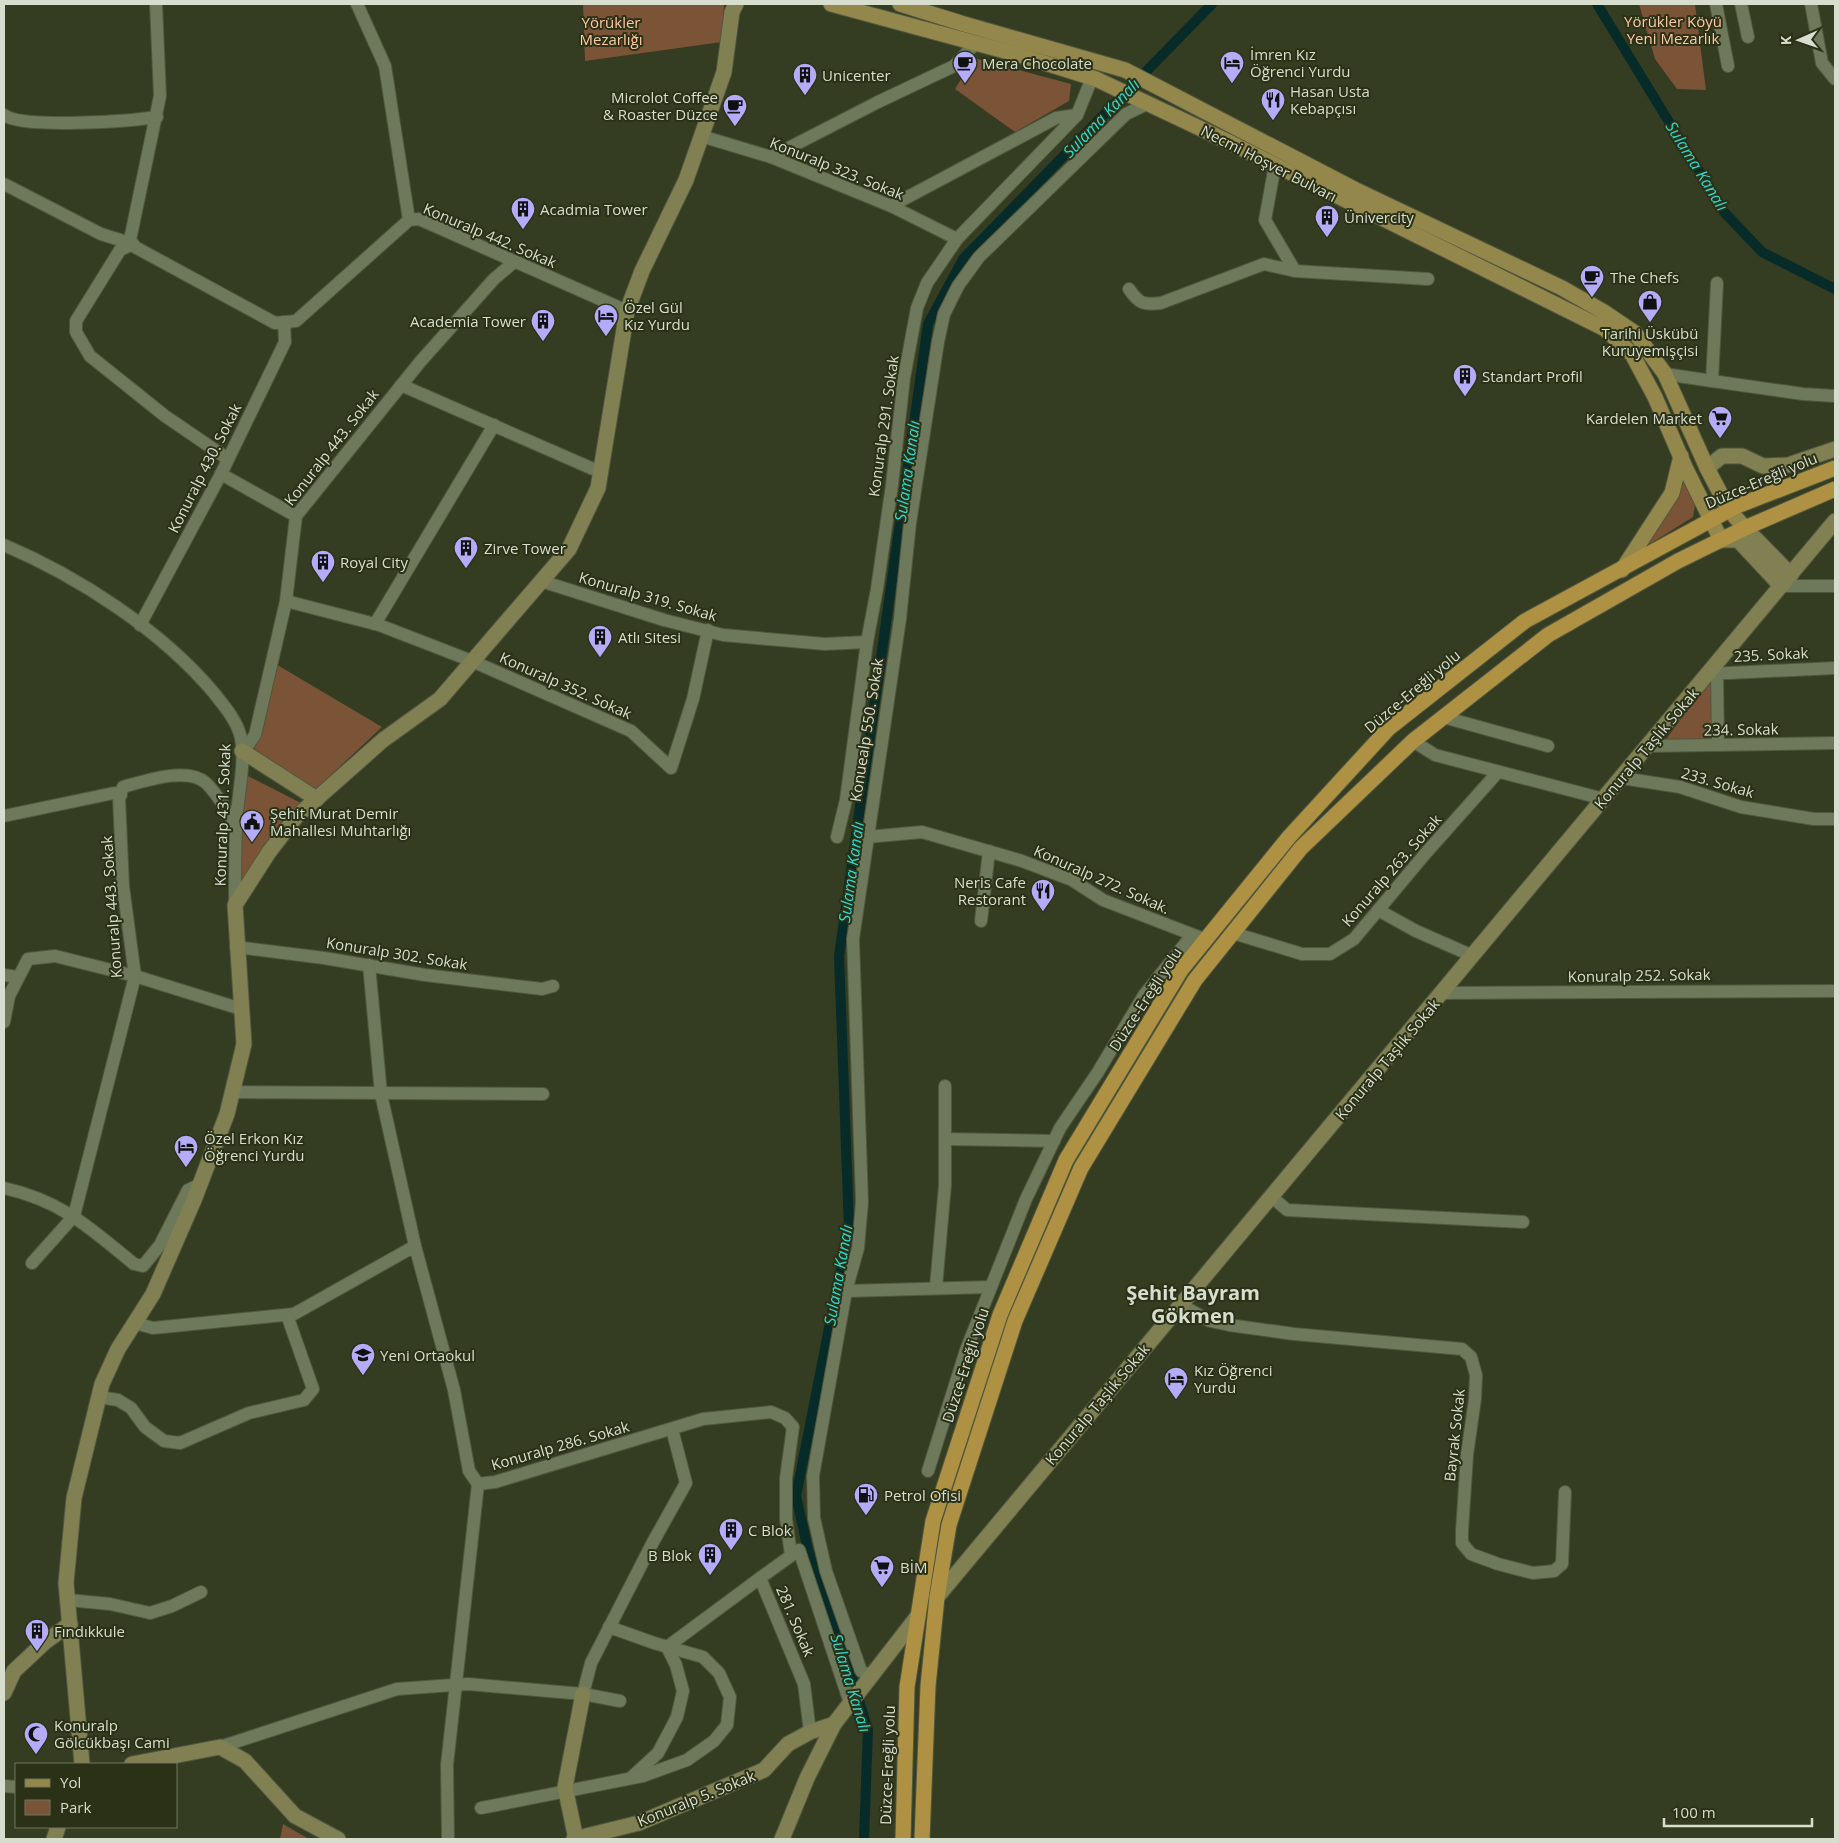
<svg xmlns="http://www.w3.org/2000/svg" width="1839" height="1843" font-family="'Open Sans',sans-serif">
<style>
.green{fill:#7b5336}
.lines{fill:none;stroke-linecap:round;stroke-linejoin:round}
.canal{stroke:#062b28;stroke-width:10}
.street-casing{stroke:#50573f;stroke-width:14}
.secondary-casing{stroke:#50573f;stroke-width:17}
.primary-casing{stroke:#50573f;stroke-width:17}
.highway-casing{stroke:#50573f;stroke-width:17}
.street{stroke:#6e785a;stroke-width:12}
.secondary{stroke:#818053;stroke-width:15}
.primary{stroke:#94874c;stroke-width:15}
.highway{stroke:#ae9143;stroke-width:15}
.labels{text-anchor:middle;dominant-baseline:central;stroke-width:4;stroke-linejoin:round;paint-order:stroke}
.park-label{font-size:15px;fill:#ffc9a3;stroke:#2a3117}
.poi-label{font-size:15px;fill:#d8dece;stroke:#2a3117;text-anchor:start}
.street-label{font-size:15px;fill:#d8dece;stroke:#2a3117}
.water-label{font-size:16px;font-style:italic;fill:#2ddad0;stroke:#2a3117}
.district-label{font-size:20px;font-weight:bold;fill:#d8dece;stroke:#2a3117}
</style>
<rect width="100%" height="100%" fill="#343c21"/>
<g class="green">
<polygon points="583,4 724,4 722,42 585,61"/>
<polygon points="1639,4 1695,4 1706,90 1677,89 1655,59"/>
<polygon points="974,58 1071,84 1069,101 1015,132 955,89"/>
<polygon points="1681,477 1695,505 1693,517 1645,547"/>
<polygon points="274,663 382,727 315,790 254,750"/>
<polygon points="1707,684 1714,684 1715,740 1664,742"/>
<polygon points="246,775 303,804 249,874 242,880 239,839"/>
<polygon points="283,1824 309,1839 280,1839"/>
</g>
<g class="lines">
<g class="canal">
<polyline points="1597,4 1724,212 1762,252 1835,289"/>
<polyline points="864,1839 868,1730 846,1659 808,1550 796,1496 849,1227 839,956 928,324 963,259 1212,4"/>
</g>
<defs>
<g id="street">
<polyline points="156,4 160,96 130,240 135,247 275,323 296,321 409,220 419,219 627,311"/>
<polyline points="357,4 385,66 409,220"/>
<polyline points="1716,4 1728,66"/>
<polyline points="1741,4 1748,37"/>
<polyline points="1811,4 1822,63 1835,79"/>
<path d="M4,115C22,129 131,121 157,117"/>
<polyline points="701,136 771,157 891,206 957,239"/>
<polyline points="771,157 878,102 954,66 976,43"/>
<polyline points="1275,165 1265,220 1295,271"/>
<polyline points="4,184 101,234 133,244"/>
<polyline points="891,206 1056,118 1077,115"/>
<polyline points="133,244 120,250 76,321 76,332 90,356 165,416 228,459"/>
<polyline points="1717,283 1712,381 1803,394 1835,396"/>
<path d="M1129,289C1139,304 1144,305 1161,303L1264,264L1295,271L1428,279"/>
<polyline points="1665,374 1712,381"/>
<polyline points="401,385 600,472"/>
<polyline points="221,474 296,516"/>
<path d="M4,545C79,577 161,630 214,693C224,706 235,718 240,734C247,760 237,798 236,825C235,852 235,878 235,905"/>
<polyline points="541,581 664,620 723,635 825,644 867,642"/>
<polyline points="1781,586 1835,586"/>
<polyline points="286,601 379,625 472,661 631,731 671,768 693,699 708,630"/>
<polyline points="375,624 494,425"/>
<polyline points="140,625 221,474 285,342 284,322"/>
<polyline points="1717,673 1718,745"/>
<polyline points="1708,674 1835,668"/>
<polyline points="1443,717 1548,746"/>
<polyline points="1413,741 1435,755 1604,799"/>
<polyline points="1648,746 1835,743"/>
<polyline points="243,752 255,735 286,601 296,516 420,362 494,279 514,262"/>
<polyline points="1622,778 1680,787 1741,807 1814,819 1835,819"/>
<polyline points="4,816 114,793 121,795"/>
<polyline points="837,837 846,800 867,642 877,589 892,485 904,378 917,308 927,283 957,239 1077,115 1092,78"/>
<polyline points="867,837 922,832 1022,861 1072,880 1103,900 1199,937"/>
<polyline points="1378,910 1416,931 1473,956"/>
<polyline points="981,921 989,851"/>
<polyline points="1233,933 1302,954 1330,954 1354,939 1425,854 1498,772"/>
<polyline points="236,947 324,958 425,975 542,989 553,986"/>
<polyline points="369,965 381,1094 415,1246"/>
<polyline points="4,975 18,977"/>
<polyline points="1443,993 1835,991"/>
<polyline points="4,1022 9,996 28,959 55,956 135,976 241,1009"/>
<polyline points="232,1092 543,1094"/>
<polyline points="945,1139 1054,1141"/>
<path d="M4,1188C62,1201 90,1228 134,1264L143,1266L160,1245L188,1190L201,1184"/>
<polyline points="1272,1197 1287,1210 1523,1222"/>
<path d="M32,1263L74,1216L135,976L123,886L119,798L123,787C144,781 188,766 206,783C218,794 226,811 236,824"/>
<polyline points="936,1287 945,1185 945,1086"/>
<polyline points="846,1291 991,1287"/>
<polyline points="1181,1305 1210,1321 1229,1325 1294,1334 1462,1349 1471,1357 1476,1375 1475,1399 1467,1455 1462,1531 1462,1543 1471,1554 1498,1564 1533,1573 1554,1571 1562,1564 1565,1492"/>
<polyline points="135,1323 153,1328 294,1314 415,1246 454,1390 469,1471 478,1484 495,1482 703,1419 771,1412 785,1418 793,1427 786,1478 786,1519 791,1555"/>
<polyline points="99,1397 118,1400 131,1408 145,1427 164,1441 180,1443 249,1413 304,1400 313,1389 287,1315"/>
<polyline points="928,1471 966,1350 1026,1199 1060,1128 1098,1072 1144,995 1192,935"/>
<polyline points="760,1578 799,1550 850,1703"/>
<polyline points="68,1600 110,1604 150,1613 172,1606 201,1592"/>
<polyline points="872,1676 861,1671 826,1571 814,1518 813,1476 846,1291 858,1248 862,1202 853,939 900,619 910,523 938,342 944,314 958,286 979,257 1126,114 1145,105 1152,105"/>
<polyline points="583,1694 591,1663 653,1542 686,1483 672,1429"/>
<polyline points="220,1747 397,1689 468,1684 583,1694 620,1701"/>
<polyline points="632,1777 658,1753 677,1717 683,1691 676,1665 667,1647 760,1578 804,1684 810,1732"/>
<polyline points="4,1786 16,1787"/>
<polyline points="481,1808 643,1776 687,1760 714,1741 727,1725 730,1697 719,1673 703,1657 654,1643 609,1627"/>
<polyline points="448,1839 447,1765 478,1484"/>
</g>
<g id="secondary">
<polyline points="1707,468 1722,456 1742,456 1763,466 1788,465 1835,449"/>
<polyline points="1745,528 1791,575"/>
<polyline points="1721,540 1738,540 1781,586"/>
<polyline points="242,751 317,799"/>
<polyline points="937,1597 1835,521"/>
<polyline points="4,1693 14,1671 45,1642 70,1624"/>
<polyline points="82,1764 66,1583 74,1498 102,1384 118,1349 153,1294 194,1200 227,1114 244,1044 235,905 269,852 296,817 383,740 440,699 569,549 598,488 627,311 642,271 686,180 724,72 732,12 736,4"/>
<polyline points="132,1764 220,1747 245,1761 295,1816 338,1839"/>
<polyline points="54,1839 58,1827"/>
<polyline points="574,1839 639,1823 764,1770 788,1744 810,1732 834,1724"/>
<polyline points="576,1839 565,1787 583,1694"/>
<polyline points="782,1839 807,1778 834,1724 917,1617"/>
</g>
<g id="primary">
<polyline points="831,4 1016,54 1096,79 1229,142 1605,329 1632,354 1655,397 1685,467 1721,540"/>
<polyline points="900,4 964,24 1125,70 1356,190 1562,288 1604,312 1635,333 1665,374 1707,468 1729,510 1745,528"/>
<polyline points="1622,570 1672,493 1681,456"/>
</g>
<g id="highway">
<polyline points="903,1839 907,1687 933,1521 1000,1315 1066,1160 1181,970 1289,837 1389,728 1525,621 1737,506 1835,468"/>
<polyline points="922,1839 928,1686 937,1597 949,1525 1015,1321 1081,1168 1195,980 1301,848 1413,741 1548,635 1678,561 1745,528 1835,489"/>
</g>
</defs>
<use href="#street" class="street-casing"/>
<use href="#secondary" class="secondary-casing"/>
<use href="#primary" class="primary-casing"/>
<use href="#highway" class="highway-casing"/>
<use href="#street" class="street"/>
<use href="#secondary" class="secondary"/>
<use href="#primary" class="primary"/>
<use href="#highway" class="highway"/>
</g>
<defs>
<symbol id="cafe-pin" viewBox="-11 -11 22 30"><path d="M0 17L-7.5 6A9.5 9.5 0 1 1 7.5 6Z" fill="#b4acf9" stroke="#2a3117"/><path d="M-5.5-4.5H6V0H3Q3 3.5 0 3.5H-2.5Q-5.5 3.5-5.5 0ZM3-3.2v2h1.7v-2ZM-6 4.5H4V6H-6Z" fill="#111"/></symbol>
<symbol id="hotel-pin" viewBox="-11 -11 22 30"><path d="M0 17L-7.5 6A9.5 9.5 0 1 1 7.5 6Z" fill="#b4acf9" stroke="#2a3117"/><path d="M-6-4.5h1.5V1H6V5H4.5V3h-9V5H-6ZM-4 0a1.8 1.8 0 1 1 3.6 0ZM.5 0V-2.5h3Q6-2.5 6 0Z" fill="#111"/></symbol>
<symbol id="building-pin" viewBox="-11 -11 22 30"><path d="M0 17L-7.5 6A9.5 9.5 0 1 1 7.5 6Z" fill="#b4acf9" stroke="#2a3117"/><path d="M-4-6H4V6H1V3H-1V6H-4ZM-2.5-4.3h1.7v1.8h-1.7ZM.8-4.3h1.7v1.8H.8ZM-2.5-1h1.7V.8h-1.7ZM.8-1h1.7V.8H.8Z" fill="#111"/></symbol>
<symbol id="restaurant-pin" viewBox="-11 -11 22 30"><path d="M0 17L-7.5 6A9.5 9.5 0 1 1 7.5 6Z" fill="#b4acf9" stroke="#2a3117"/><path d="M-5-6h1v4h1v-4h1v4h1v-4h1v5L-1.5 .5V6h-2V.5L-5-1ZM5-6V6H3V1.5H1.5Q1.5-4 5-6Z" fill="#111"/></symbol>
<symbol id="shop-pin" viewBox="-11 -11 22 30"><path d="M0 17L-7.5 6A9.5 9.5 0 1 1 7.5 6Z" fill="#b4acf9" stroke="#2a3117"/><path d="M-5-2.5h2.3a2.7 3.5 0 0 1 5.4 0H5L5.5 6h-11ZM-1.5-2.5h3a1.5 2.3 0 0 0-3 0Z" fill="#111"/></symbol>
<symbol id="supermarket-pin" viewBox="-11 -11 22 30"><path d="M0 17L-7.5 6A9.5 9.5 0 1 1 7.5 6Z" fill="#b4acf9" stroke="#2a3117"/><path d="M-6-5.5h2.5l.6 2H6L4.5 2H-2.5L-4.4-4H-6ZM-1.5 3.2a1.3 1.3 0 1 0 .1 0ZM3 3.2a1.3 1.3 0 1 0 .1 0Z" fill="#111"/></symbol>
<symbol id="civic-pin" viewBox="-11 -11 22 30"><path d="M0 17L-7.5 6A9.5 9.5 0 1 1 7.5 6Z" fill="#b4acf9" stroke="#2a3117"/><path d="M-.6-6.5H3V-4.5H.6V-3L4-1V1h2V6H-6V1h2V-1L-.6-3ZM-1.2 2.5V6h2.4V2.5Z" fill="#111"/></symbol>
<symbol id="school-pin" viewBox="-11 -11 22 30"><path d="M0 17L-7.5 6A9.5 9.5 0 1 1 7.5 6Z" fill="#b4acf9" stroke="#2a3117"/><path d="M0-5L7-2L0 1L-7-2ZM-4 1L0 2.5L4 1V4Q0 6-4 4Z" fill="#111"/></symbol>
<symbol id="fuel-pin" viewBox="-11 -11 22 30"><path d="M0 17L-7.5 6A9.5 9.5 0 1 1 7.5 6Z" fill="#b4acf9" stroke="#2a3117"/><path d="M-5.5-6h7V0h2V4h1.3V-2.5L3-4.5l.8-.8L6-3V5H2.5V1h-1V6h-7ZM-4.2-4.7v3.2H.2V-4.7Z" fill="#111"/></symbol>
<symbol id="mosque-pin" viewBox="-11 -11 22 30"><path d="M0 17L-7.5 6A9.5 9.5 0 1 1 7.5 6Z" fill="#b4acf9" stroke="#2a3117"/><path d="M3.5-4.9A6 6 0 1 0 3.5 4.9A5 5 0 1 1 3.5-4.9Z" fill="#111"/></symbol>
</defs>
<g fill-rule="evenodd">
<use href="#cafe-pin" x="951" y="49" width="28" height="38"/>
<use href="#hotel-pin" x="1218" y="49" width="28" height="38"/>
<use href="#building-pin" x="791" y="61" width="28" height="38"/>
<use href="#restaurant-pin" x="1259" y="86" width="28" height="38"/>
<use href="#cafe-pin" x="721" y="92" width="28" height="38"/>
<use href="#building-pin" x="509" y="195" width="28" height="38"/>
<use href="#building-pin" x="1313" y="203" width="28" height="38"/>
<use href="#cafe-pin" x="1578" y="263" width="28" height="38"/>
<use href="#shop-pin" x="1636" y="288" width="28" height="38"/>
<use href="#hotel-pin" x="592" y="302" width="28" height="38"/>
<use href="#building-pin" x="529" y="307" width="28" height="38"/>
<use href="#building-pin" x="1451" y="362" width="28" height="38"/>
<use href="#supermarket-pin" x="1706" y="404" width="28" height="38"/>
<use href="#building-pin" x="452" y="534" width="28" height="38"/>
<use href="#building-pin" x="309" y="548" width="28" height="38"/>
<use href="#building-pin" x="586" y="623" width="28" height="38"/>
<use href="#civic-pin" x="238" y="808" width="28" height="38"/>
<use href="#restaurant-pin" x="1029" y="877" width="28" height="38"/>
<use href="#hotel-pin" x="172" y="1133" width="28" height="38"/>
<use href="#school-pin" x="349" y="1341" width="28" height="38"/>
<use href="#hotel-pin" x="1162" y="1365" width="28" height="38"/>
<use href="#fuel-pin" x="852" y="1481" width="28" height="38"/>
<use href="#building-pin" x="717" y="1516" width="28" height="38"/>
<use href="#building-pin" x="696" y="1541" width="28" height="38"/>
<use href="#supermarket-pin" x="868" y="1553" width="28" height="38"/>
<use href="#building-pin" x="23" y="1617" width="28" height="38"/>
<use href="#mosque-pin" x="22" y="1720" width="28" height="38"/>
</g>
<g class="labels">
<g class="park-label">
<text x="1673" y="21">Yörükler Köyü<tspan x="1673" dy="17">Yeni Mezarlık</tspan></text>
<text x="611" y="22">Yörükler<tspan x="611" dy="17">Mezarlığı</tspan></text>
</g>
<g class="poi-label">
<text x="1250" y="54">İmren Kız<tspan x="1250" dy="17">Öğrenci Yurdu</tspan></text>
<text x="982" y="63">Mera Chocolate</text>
<text x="822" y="75">Unicenter</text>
<text x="1290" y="91">Hasan Usta<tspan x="1290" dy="17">Kebapçısı</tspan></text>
<text x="718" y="97" text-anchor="end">Microlot Coffee<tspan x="718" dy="17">&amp; Roaster Düzce</tspan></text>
<text x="540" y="209">Acadmia Tower</text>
<text x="1344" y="217">Ünivercity</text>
<text x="1610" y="277">The Chefs</text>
<text x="624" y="307">Özel Gül<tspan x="624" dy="17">Kız Yurdu</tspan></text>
<text x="526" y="321" text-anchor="end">Academia Tower</text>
<text x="1650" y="333" text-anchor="middle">Tarihi Üskübü<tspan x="1650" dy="17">Kuruyemişçisi</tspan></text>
<text x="1482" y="376">Standart Profil</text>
<text x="1702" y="418" text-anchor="end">Kardelen Market</text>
<text x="484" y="548">Zirve Tower</text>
<text x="340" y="562">Royal City</text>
<text x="618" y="637">Atlı Sitesi</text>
<text x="270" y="813">Şehit Murat Demir<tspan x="270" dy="17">Mahallesi Muhtarlığı</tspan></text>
<text x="1026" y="882" text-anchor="end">Neris Cafe<tspan x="1026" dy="17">Restorant</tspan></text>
<text x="204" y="1138">Özel Erkon Kız<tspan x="204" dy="17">Öğrenci Yurdu</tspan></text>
<text x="380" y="1355">Yeni Ortaokul</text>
<text x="1194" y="1370">Kız Öğrenci<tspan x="1194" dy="17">Yurdu</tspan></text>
<text x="884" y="1495">Petrol Ofisi</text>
<text x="748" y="1530">C Blok</text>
<text x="692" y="1555" text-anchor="end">B Blok</text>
<text x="900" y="1567">BİM</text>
<text x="54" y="1631">Fındıkkule</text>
<text x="54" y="1725">Konuralp<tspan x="54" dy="17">Gölcükbaşı Cami</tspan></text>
</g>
<g class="street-label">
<text transform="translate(1269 163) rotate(27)">Necmi Hoşver Bulvarı</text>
<text transform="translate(837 168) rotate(22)">Konuralp 323. Sokak</text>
<text transform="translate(490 235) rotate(23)">Konuralp 442. Sokak</text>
<text transform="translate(883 426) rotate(-82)">Konuralp 291. Sokak</text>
<text transform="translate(331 447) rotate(-52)">Konuralp 443. Sokak</text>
<text transform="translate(204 468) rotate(-63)">Konuralp 430. Sokak</text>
<text transform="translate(1761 480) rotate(-23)">Düzce-Ereğli yolu</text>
<text transform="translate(648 596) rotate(16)">Konuralp 319. Sokak</text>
<text transform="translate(1771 654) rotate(-3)">235. Sokak</text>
<text transform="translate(566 685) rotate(24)">Konuralp 352. Sokak</text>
<text transform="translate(1412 691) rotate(-40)">Düzce-Ereğli yolu</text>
<text transform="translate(1741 729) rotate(-1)">234. Sokak</text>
<text transform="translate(866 730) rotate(-81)">Konuealp 550. Sokak</text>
<text transform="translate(1646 748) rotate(-50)">Konuralp Taşlık Sokak</text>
<text transform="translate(1718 782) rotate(16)">233. Sokak</text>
<text transform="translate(222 815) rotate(-88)">Konuralp 431. Sokak</text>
<text transform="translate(1391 870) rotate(-49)">Konuralp 263. Sokak</text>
<text transform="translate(1102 879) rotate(24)">Konuralp 272. Sokak.</text>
<text transform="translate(111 907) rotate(-94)">Konuralp 443. Sokak</text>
<text transform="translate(397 953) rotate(9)">Konuralp 302. Sokak</text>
<text transform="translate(1639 975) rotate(-1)">Konuralp 252. Sokak</text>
<text transform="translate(1145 999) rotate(-57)">Düzce-Ereğli yolu</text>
<text transform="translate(1387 1059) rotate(-50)">Konuralp Taşlık Sokak</text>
<text transform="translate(965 1365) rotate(-72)">Düzce-Ereğli yolu</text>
<text transform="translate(1097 1404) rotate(-50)">Konuralp Taşlık Sokak</text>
<text transform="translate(1454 1435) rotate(-84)">Bayrak Sokak</text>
<text transform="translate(560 1445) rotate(-16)">Konuralp 286. Sokak</text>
<text transform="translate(796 1621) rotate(67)">281. Sokak</text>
<text transform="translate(887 1765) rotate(-88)">Düzce-Ereğli yolu</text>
<text transform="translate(696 1798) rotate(-22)">Konuralp 5. Sokak</text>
</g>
<g class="water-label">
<text transform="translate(1101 118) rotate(-46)">Sulama Kanalı</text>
<text transform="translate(1697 166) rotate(58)">Sulama Kanalı</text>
<text transform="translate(907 471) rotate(-82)">Sulama Kanalı</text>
<text transform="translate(851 872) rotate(-82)">Sulama Kanalı</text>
<text transform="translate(838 1275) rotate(-80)">Sulama Kanalı</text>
<text transform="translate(851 1683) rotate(73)">Sulama Kanalı</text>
</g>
<g class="district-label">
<text x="1193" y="1292">Şehit Bayram<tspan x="1193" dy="23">Gökmen</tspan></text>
</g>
</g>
<rect width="1839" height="1843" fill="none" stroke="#d8dece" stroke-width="10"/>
<rect x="15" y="1763" width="162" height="65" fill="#2a3117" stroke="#707660"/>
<rect x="25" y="1779" width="25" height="8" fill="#94874c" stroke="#707660"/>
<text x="60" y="1788" font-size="15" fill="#d8dece">Yol</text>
<rect x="25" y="1800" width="25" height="15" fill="#7b5336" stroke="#707660"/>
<text x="60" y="1813" font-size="15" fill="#d8dece">Park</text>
<g transform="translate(1799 40) rotate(268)" stroke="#2a3117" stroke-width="4" paint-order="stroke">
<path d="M0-4L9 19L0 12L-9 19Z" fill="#d8dece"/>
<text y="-8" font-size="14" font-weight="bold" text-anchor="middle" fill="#d8dece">K</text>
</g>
<path d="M1664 1818v8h148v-8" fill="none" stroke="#d8dece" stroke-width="2.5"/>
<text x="1672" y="1818" font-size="15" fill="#d8dece" stroke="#2a3117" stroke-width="4" paint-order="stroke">100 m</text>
</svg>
